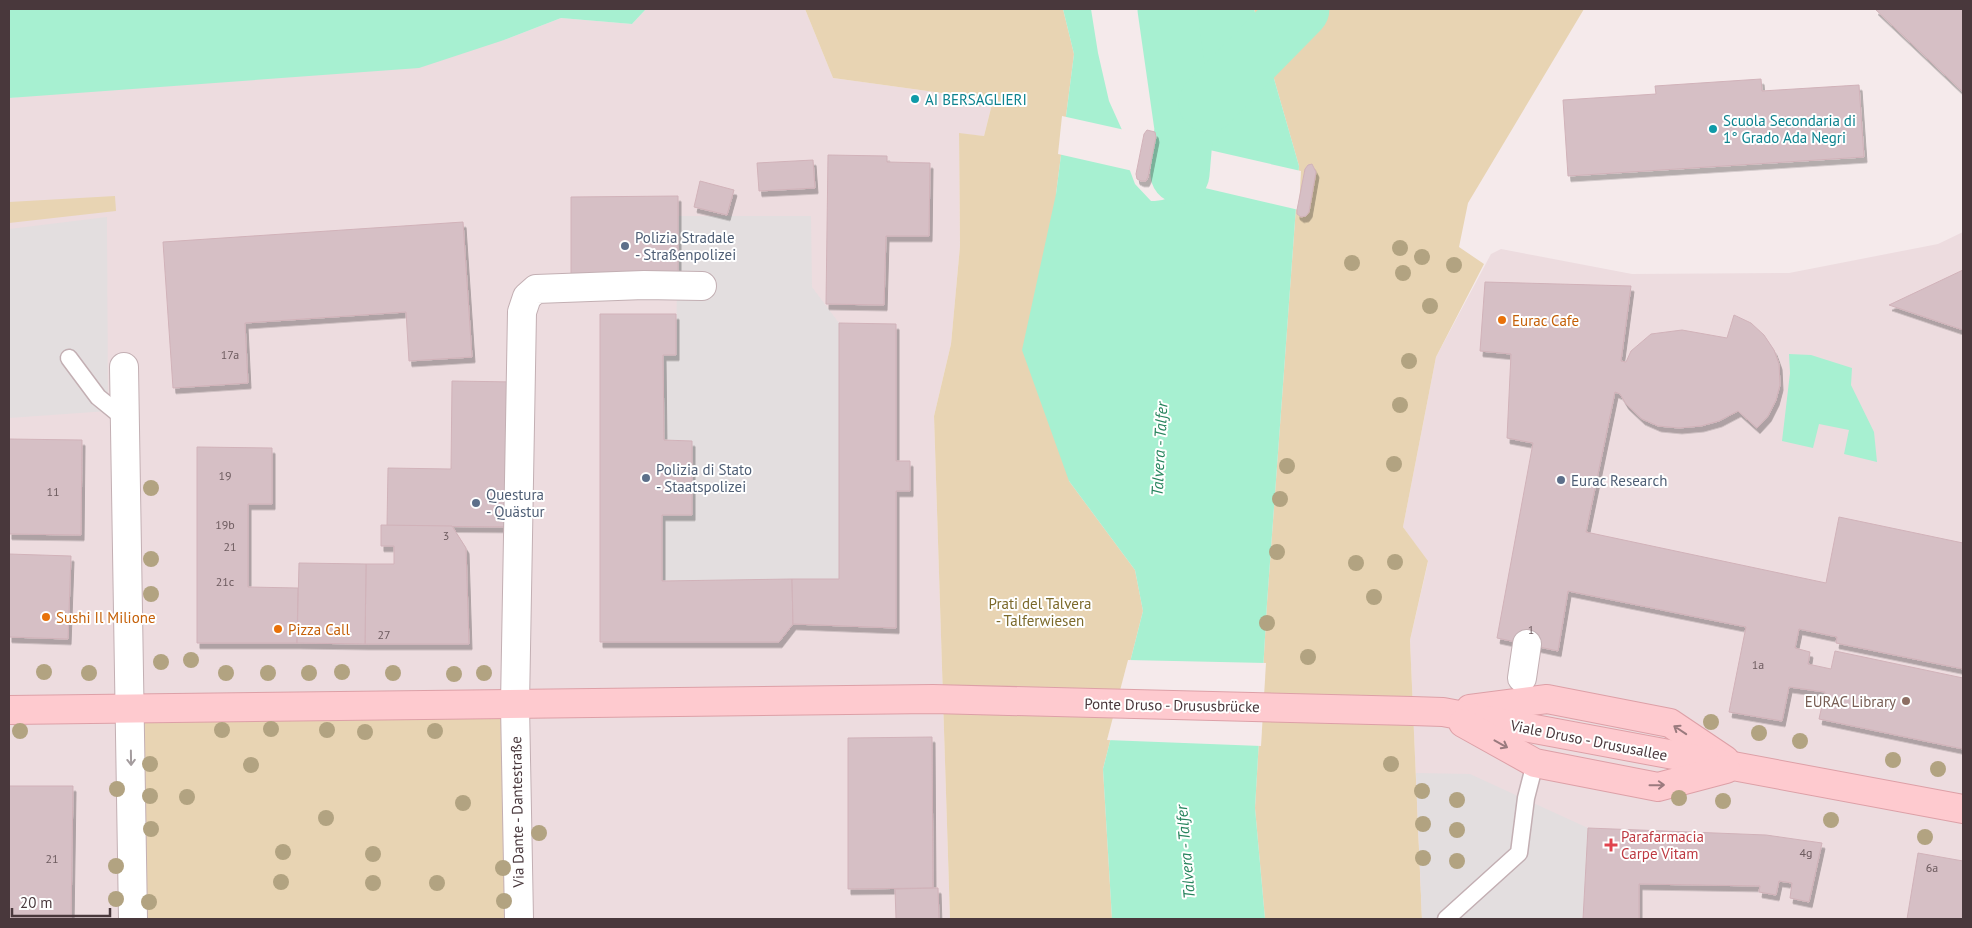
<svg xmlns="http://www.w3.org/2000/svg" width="1972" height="928" font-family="'PT Sans',sans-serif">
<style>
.residential{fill:#eddcdf}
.green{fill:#e8d4b3}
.parking{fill:#e3dedf}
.water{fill:#a7f0d1}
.pier{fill:#f5eaeb}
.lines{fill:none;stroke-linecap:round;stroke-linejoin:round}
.river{stroke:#a7f0d1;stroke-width:59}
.building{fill:#d6bfc5;stroke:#d1b2b9;filter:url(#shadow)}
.lane-casing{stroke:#c3afb3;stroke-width:19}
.street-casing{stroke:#c3afb3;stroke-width:30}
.secondary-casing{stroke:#dda0a7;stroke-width:30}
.lane{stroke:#fff;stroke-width:16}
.street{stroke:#fff;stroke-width:28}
.secondary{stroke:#fecacf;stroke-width:28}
.tree{fill:#b2a381}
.oneway{stroke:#9a7a7e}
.oneway2{stroke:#a49c9e}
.culture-dot{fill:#0f9aa8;stroke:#fff;stroke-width:2}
.service-dot{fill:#5c6f8a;stroke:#fff;stroke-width:2}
.food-dot{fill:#e8710a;stroke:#fff;stroke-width:2}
.education-dot{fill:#8d6e63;stroke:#fff;stroke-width:2}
.health-dot{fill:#e0444e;stroke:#fff;stroke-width:2}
.labels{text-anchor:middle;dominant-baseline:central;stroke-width:4;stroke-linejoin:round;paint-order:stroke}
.number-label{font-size:12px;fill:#6c5a5e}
.culture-label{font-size:15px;fill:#0d838f;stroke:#fff;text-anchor:start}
.service-label{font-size:15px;fill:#4e5e75;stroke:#fff;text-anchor:start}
.food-label{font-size:15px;fill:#c56008;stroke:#fff;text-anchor:start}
.park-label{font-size:15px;fill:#7b692a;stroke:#fff}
.education-label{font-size:15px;fill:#785e54;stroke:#fff;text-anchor:end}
.street-label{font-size:15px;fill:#49383c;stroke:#fff}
.health-label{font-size:15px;fill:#be3a42;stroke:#fff;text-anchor:start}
.water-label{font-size:16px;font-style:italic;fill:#27845d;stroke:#fff}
</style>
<defs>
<filter id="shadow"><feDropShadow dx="3" dy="5.5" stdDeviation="0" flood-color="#0004"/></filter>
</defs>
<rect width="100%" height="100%" fill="#f5eaeb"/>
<g class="residential">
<polygon points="646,9 805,9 833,78 993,100 984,136 959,134 960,246 951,344 934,416 950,919 9,919 9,98 504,40 561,18 632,24"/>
<polygon points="1963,232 1963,919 1422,919 1410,640 1428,562 1403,527 1436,357 1491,254 1501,249 1632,274 1789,273 1938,244"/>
</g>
<g class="green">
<polygon points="805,9 1063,9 1074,54 1056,194 1069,481 1135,570 1143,611 1103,769 1112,919 950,919 934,416 951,344 960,246 959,133 984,136 993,100 833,78"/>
<polygon points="1254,9 1584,9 1468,203 1459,247 1484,264 1436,357 1403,527 1428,561 1410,640 1422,919 1265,919 1255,808 1267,603 1299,166"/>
<polygon points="115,196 116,211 9,223 9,202"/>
<polygon points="515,705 519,919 133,919 131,709"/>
</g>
<g class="parking">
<polygon points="678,216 811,216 812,287 839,323 839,579 662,581 662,515 692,514 692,441 664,440 663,355 676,355"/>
<polygon points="107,217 108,411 9,418 9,229"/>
<polygon points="1416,773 1470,774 1588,828 1583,919 1422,919"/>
</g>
<g class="water">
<polygon points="9,9 646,9 632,24 561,18 504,40 419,68 9,98"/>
<path d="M1063,9H1091L1098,53L1109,101L1127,141L1129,168L1135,184L1151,201C1162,201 1170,199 1176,191L1183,138L1172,122L1183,80L1158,9H1254L1299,166L1267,603L1255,808L1265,919H1112L1103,769L1143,611L1135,570L1069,481L1022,350L1056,194L1074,54Z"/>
<polygon points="1789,354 1811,355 1852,368 1851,385 1874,432 1877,462 1844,454 1849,430 1819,424 1813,448 1782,441 1790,373"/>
</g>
<g class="pier">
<polygon points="1062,116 1125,130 1129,141 1133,171 1058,154"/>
<polygon points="1179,143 1301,171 1299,210 1175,181"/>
<polygon points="1128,660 1266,663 1261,746 1107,740"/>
</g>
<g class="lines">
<g class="river">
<polyline points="1167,9 1184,128 1180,174"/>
<polyline points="1208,103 1300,9"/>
</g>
</g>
<g class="building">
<polygon points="1875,9 1963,9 1963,92"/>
<polygon points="1761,79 1762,91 1859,85 1864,157 1568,176 1563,100 1656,94 1655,86"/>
<polygon points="1147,130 1155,132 1156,137 1148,177 1146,181 1141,181 1137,179 1136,174 1144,134"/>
<polygon points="828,155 887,156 887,162 930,163 929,236 886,236 884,305 826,304"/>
<polygon points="813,160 815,188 759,191 757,163"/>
<polygon points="1312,164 1316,172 1309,212 1306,216 1301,217 1297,214 1297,210 1305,169 1308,165"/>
<polygon points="700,181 734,190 727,215 694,207"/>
<polygon points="678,196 678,277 571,278 571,197"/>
<polygon points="463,222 472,357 409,361 406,312 245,323 248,383 173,388 163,242"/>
<polygon points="1963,270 1963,330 1889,305"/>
<polygon points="1485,282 1631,286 1621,361 1626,362 1631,351 1651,334 1682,330 1727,338 1734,315 1751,323 1764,335 1774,350 1779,364 1780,385 1776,400 1768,416 1757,428 1738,411 1719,421 1701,426 1679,428 1658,426 1642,419 1626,404 1620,394 1615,392 1586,532 1826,583 1839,517 1963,543 1963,669 1836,643 1837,637 1799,629 1795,648 1810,652 1808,664 1831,669 1835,651 1963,678 1963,749 1819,719 1825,692 1789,687 1782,721 1729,712 1746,627 1568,591 1558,651 1497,638 1533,443 1507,438 1511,354 1480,351"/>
<polygon points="600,314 676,314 676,355 663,355 664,440 692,441 692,515 662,515 662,581 792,579 793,624 779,642 600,642"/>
<polygon points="839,323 896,324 896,461 910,461 910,491 896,491 896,628 793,624 792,579 839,579"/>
<polygon points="452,381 514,382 513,527 387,526 388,468 451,469"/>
<polygon points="9,439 82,440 81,535 9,534"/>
<polygon points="197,447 272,448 272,504 248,504 248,587 298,588 297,643 197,643"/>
<polygon points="381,525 452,526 466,548 469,644 365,644 366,564 394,564 394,546 381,546"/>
<polygon points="9,554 71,556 68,639 9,637"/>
<polygon points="299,563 366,564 365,644 297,643"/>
<polygon points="932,737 933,888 848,889 848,738"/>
<polygon points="9,786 73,786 71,919 9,919"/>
<polygon points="1588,828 1766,835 1822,843 1809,902 1790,898 1792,883 1779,881 1776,895 1759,892 1760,886 1639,884 1639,919 1583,919"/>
<polygon points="1918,853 1963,861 1963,919 1907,919"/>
<polygon points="938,888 939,919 896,919 895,889"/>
</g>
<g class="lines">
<defs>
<g id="lane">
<polyline points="69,358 98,397 125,419"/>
<polyline points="1446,919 1519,853 1526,798 1535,763"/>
</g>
<g id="street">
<polyline points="124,367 133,919"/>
<polyline points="1522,678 1527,644"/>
<polyline points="519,919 515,705 522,312 527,297 536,289 644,285 702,286"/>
</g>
<g id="secondary">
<polyline points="1470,709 1547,699 1670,723 1725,760"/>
<polyline points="9,710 933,699 1412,711 1443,712 1963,809"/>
<polyline points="1463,723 1535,763 1658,787 1726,769"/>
</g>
</defs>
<use href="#lane" class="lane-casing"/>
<use href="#street" class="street-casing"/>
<use href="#secondary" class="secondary-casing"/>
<use href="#lane" class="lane"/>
<use href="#street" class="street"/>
<use href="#secondary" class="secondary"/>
</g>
<g class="tree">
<circle cx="1400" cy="248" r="8"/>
<circle cx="1422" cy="257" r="8"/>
<circle cx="1352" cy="263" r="8"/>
<circle cx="1454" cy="265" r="8"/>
<circle cx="1403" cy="273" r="8"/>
<circle cx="1430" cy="306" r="8"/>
<circle cx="1409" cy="361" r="8"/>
<circle cx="1400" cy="405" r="8"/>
<circle cx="1394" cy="464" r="8"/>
<circle cx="1287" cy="466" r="8"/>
<circle cx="151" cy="488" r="8"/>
<circle cx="1280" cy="499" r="8"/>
<circle cx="1277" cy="552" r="8"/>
<circle cx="151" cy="559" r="8"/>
<circle cx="1395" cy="562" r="8"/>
<circle cx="1356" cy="563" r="8"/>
<circle cx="151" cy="594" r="8"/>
<circle cx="1374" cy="597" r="8"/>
<circle cx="1267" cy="623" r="8"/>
<circle cx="1308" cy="657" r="8"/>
<circle cx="191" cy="660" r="8"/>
<circle cx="161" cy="662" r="8"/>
<circle cx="44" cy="672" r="8"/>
<circle cx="342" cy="672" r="8"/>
<circle cx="89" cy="673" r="8"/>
<circle cx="226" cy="673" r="8"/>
<circle cx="268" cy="673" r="8"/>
<circle cx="309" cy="673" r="8"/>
<circle cx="393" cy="673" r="8"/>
<circle cx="484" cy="673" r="8"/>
<circle cx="454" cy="674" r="8"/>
<circle cx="1711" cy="722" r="8"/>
<circle cx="271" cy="729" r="8"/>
<circle cx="222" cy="730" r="8"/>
<circle cx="327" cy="730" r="8"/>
<circle cx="20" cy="731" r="8"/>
<circle cx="435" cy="731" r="8"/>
<circle cx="365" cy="732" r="8"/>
<circle cx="1759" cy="733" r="8"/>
<circle cx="1800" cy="741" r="8"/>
<circle cx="1893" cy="760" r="8"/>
<circle cx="150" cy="764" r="8"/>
<circle cx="1391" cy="764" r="8"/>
<circle cx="251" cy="765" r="8"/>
<circle cx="1938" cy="769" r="8"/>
<circle cx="117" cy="789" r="8"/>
<circle cx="1422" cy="791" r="8"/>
<circle cx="150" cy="796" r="8"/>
<circle cx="187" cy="797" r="8"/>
<circle cx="1679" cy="798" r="8"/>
<circle cx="1457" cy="800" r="8"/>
<circle cx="1723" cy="801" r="8"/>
<circle cx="463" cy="803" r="8"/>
<circle cx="326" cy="818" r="8"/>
<circle cx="1831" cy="820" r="8"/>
<circle cx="1423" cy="824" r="8"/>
<circle cx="151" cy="829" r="8"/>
<circle cx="1457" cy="830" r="8"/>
<circle cx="539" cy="833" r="8"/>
<circle cx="1925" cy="837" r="8"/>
<circle cx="283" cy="852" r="8"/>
<circle cx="373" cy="854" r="8"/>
<circle cx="1423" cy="858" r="8"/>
<circle cx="1457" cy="861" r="8"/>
<circle cx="116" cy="866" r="8"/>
<circle cx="503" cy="868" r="8"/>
<circle cx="281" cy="882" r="8"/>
<circle cx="373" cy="883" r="8"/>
<circle cx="437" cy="883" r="8"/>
<circle cx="116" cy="899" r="8"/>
<circle cx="504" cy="901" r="8"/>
<circle cx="149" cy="902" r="8"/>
</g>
<defs><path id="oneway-shaft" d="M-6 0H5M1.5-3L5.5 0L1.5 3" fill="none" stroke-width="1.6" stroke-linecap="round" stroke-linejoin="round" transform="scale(1.25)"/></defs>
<g class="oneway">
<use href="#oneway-shaft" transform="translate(1680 730) rotate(-146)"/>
<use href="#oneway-shaft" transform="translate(1501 744) rotate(29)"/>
<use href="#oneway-shaft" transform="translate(1657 785) rotate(-1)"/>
</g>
<use class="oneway2" href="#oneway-shaft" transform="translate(131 758) rotate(89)"/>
<g class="culture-dot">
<circle cx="915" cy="99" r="5"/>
<circle cx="1713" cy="129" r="5"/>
</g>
<g class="service-dot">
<circle cx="625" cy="246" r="5"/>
<circle cx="646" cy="478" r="5"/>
<circle cx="1561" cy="480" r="5"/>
<circle cx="476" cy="503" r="5"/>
</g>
<g class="food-dot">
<circle cx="1502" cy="320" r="5"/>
<circle cx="46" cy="617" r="5"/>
<circle cx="278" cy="629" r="5"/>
</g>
<circle class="education-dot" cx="1906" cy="701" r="5"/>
<path class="health-dot" d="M1608.5 837.5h5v5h5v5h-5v5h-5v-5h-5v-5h5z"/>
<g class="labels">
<g class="number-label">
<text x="230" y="354">17a</text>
<text x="225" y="475">19</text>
<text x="53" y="491">11</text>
<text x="225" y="524">19b</text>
<text x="446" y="535">3</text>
<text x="230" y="546">21</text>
<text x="225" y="581">21c</text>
<text x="1531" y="629">1</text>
<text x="384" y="634">27</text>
<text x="1758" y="664">1a</text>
<text x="1806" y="852">4g</text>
<text x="52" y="858">21</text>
<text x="1932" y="867">6a</text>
</g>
<g class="culture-label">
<text x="925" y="99">AI BERSAGLIERI</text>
<text x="1723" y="120">Scuola Secondaria di<tspan x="1723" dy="17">1° Grado Ada Negri</tspan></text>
</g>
<g class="service-label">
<text x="635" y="237">Polizia Stradale<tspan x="635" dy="17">- Straßenpolizei</tspan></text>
<text x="656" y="469">Polizia di Stato<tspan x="656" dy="17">- Staatspolizei</tspan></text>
<text x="1571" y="480">Eurac Research</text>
<text x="486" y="494">Questura<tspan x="486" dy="17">- Quästur</tspan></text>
</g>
<g class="food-label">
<text x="1512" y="320">Eurac Cafe</text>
<text x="56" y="617">Sushi Il Milione</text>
<text x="288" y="629">Pizza Call</text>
</g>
<g class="park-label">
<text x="1040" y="603">Prati del Talvera<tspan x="1040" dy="17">- Talferwiesen</tspan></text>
</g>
<g class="education-label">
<text x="1896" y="701">EURAC Library</text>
</g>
<g class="street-label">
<text transform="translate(1172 705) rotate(1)">Ponte Druso - Drususbrücke</text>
<text transform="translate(1589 740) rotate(11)">Viale Druso - Drususallee</text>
<text transform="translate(517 812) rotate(-91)">Via Dante - Dantestraße</text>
</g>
<g class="health-label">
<text x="1621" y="836">Parafarmacia<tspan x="1621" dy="17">Carpe Vitam</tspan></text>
</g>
<g class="water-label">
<text transform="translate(1159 449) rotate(-87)">Talvera - Talfer</text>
<text transform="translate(1185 852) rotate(-95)">Talvera - Talfer</text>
</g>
</g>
<rect width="1972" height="928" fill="none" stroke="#49383c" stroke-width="20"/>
<path d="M12 908v8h98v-8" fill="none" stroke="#49383c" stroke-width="2.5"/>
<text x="20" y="908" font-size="15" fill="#49383c" stroke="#ffffff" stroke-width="4" paint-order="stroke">20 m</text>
</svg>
